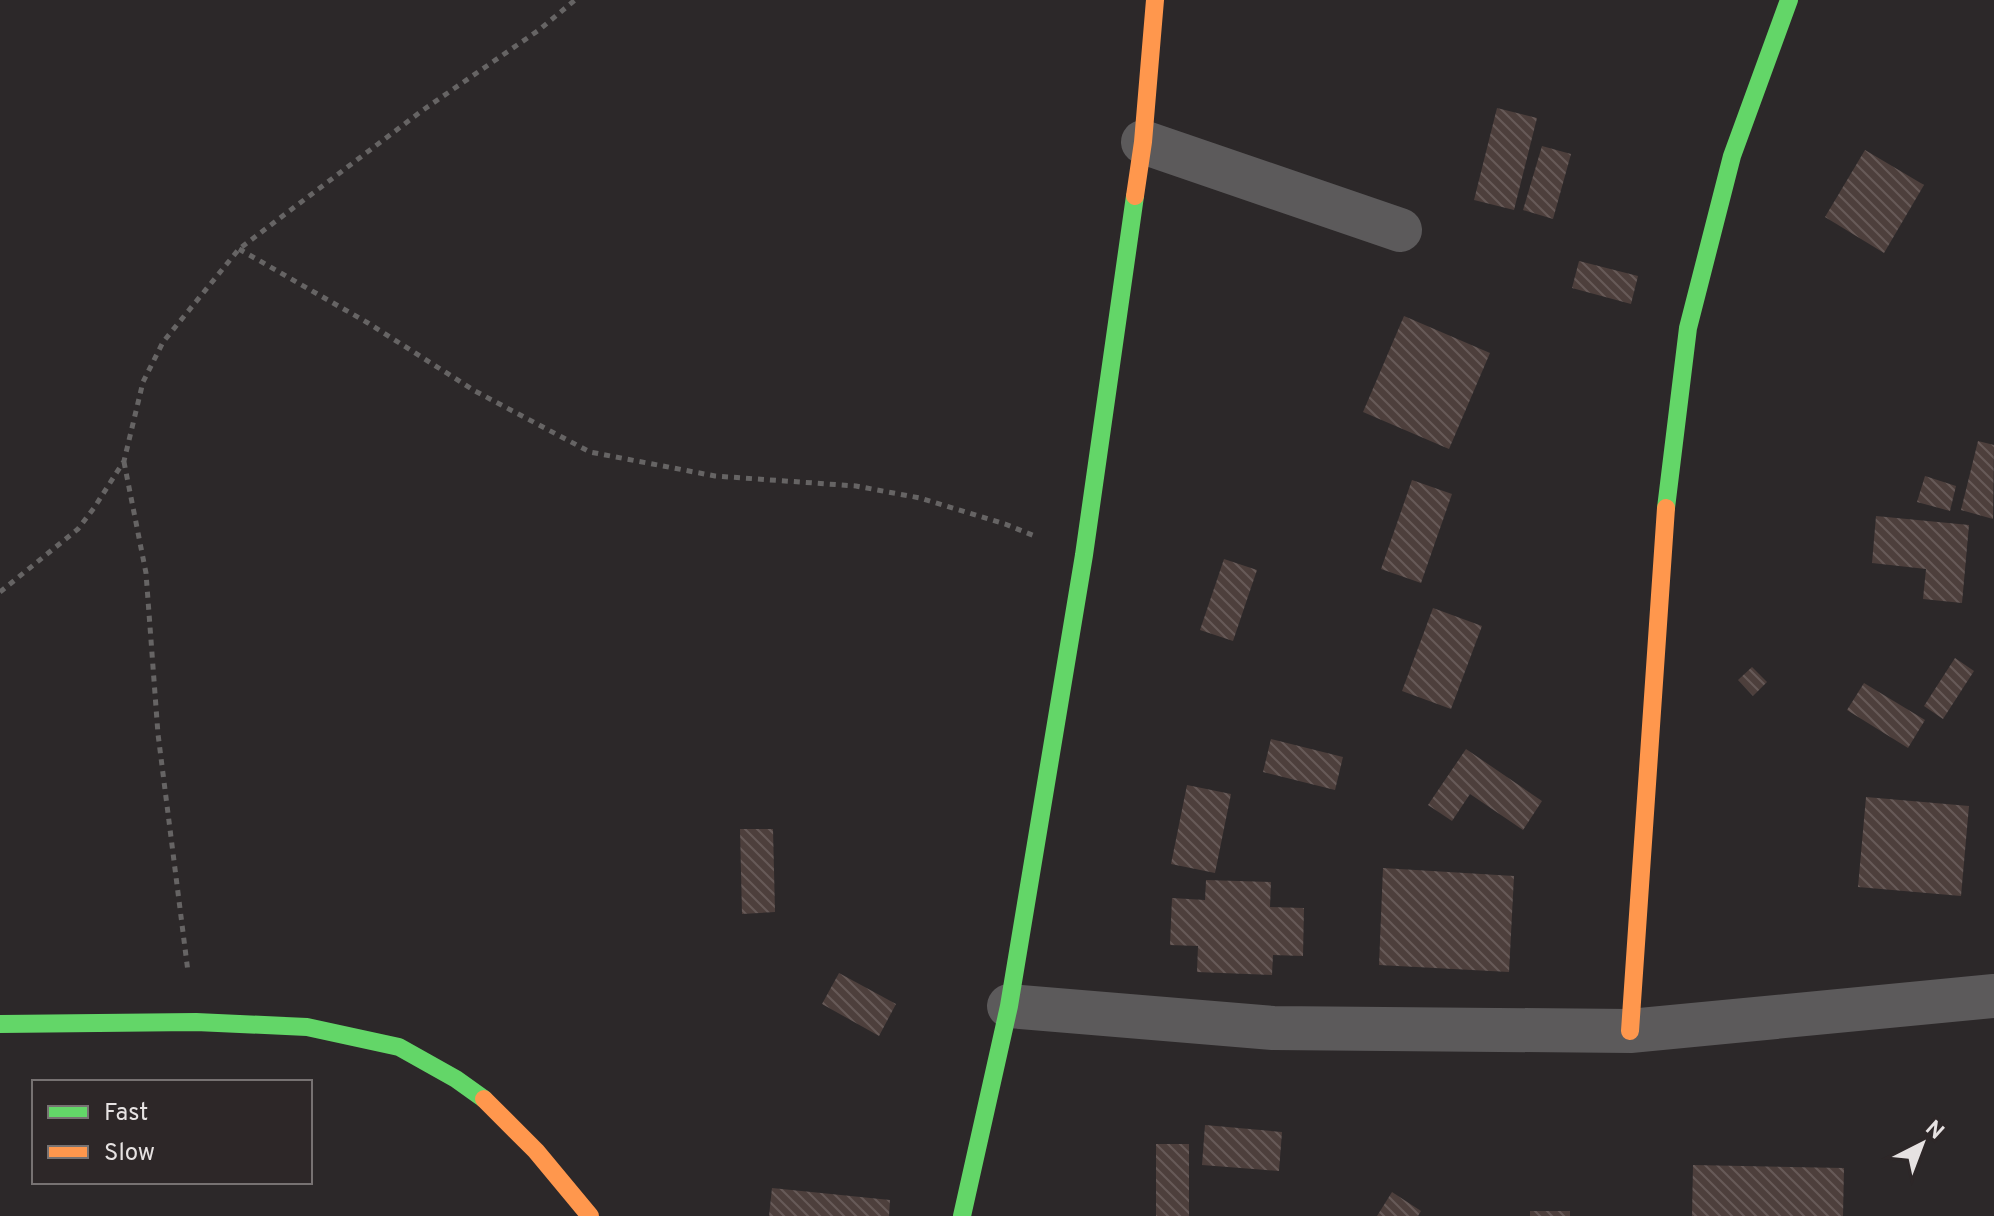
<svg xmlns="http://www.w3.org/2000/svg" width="1994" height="1216" font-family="Overpass,sans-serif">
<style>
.building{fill:url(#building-back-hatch)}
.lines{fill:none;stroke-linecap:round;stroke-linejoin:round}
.path{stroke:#666464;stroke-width:5;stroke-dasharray:6 6;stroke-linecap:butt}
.street{stroke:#5c5a5b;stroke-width:44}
.fast{stroke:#63d668;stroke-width:18}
.slow{stroke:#ff974d;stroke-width:18}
</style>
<defs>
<pattern id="building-back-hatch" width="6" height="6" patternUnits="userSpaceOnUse" patternTransform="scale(2)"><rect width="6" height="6" fill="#4d3f3c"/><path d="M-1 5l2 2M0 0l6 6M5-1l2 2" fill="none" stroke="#675a58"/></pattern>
</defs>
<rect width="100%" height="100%" fill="#2c2829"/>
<g class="building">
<polygon points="1497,108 1537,118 1514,210 1474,200"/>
<polygon points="1542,146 1571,154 1553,219 1523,210"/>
<polygon points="1865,150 1924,185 1884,253 1825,217"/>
<polygon points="1579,261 1638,276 1631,304 1572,288"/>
<polygon points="1404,316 1490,353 1449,449 1363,412"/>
<polygon points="1978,441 1994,445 1993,519 1961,510"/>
<polygon points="1925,476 1956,486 1950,511 1917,502"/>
<polygon points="1412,480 1452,494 1421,583 1381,569"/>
<polygon points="1876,516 1969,525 1962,603 1923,599 1926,569 1872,563"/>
<polygon points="1224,559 1257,570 1233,641 1200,630"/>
<polygon points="1433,608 1482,626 1451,709 1402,691"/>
<polygon points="1955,658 1974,671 1943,719 1924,706"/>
<polygon points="1752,667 1767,682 1753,696 1738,680"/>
<polygon points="1864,683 1925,720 1908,748 1847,710"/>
<polygon points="1271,739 1343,757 1335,790 1263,772"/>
<polygon points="1466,749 1542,801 1523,830 1470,794 1452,821 1428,805"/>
<polygon points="1187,785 1231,794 1215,873 1171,864"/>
<polygon points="1866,797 1969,806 1961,896 1858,887"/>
<polygon points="740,829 773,829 775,912 742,914"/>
<polygon points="1383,868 1514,876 1509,972 1379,965"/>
<polygon points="1206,880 1271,882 1270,907 1304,908 1303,956 1273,955 1272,975 1197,972 1198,946 1170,945 1172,898 1205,900"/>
<polygon points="839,973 896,1004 879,1036 822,1004"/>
<polygon points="1205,1125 1282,1132 1279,1171 1202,1165"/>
<rect x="1156" y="1144" width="33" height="72"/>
<polygon points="1693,1165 1844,1168 1843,1216 1692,1216"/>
<polygon points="772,1188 890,1200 889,1216 769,1216"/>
<polygon points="1392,1192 1421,1211 1418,1216 1377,1216"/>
<rect x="1530" y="1211" width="40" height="5"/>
</g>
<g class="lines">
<g class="path">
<polyline points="239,249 368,323 475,391 590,452 715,476 856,486 920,498 1005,524 1037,537"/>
<polyline points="124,462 146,573 158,734 188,972"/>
<polyline points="0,592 78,529 94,508 124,461 143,382 163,342 239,249 423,110 539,30 575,0"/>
</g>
<g class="street">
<polyline points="1143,142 1400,230"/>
<polyline points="1009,1006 1273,1028 1630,1031 1994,996"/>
</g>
<g class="fast">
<polyline points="1666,508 1688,328 1732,156 1789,0"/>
<polyline points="0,1024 196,1022 307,1027 399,1047 456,1079 484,1099"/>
<polyline points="962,1216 1009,1006 1084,555 1135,196"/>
</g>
<g class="slow">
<polyline points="1135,196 1143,142 1155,0"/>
<polyline points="1630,1031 1666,508"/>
<polyline points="484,1099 536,1151 590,1216"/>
</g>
</g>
<rect x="32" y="1080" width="280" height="104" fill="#2d2728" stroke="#777272" stroke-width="2"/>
<rect x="48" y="1106" width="40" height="12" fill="#63d668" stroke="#777272" stroke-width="2"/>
<text x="104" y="1120" font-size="24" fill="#e6e2e2">Fast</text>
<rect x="48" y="1146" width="40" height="12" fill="#ff974d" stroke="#777272" stroke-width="2"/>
<text x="104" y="1160" font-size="24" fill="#e6e2e2">Slow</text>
<g transform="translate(1922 1144) rotate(42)" stroke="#2d2728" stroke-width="6" paint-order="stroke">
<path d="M0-6L14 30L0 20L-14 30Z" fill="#e6e2e2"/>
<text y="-12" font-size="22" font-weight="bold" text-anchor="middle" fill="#e6e2e2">N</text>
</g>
</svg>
